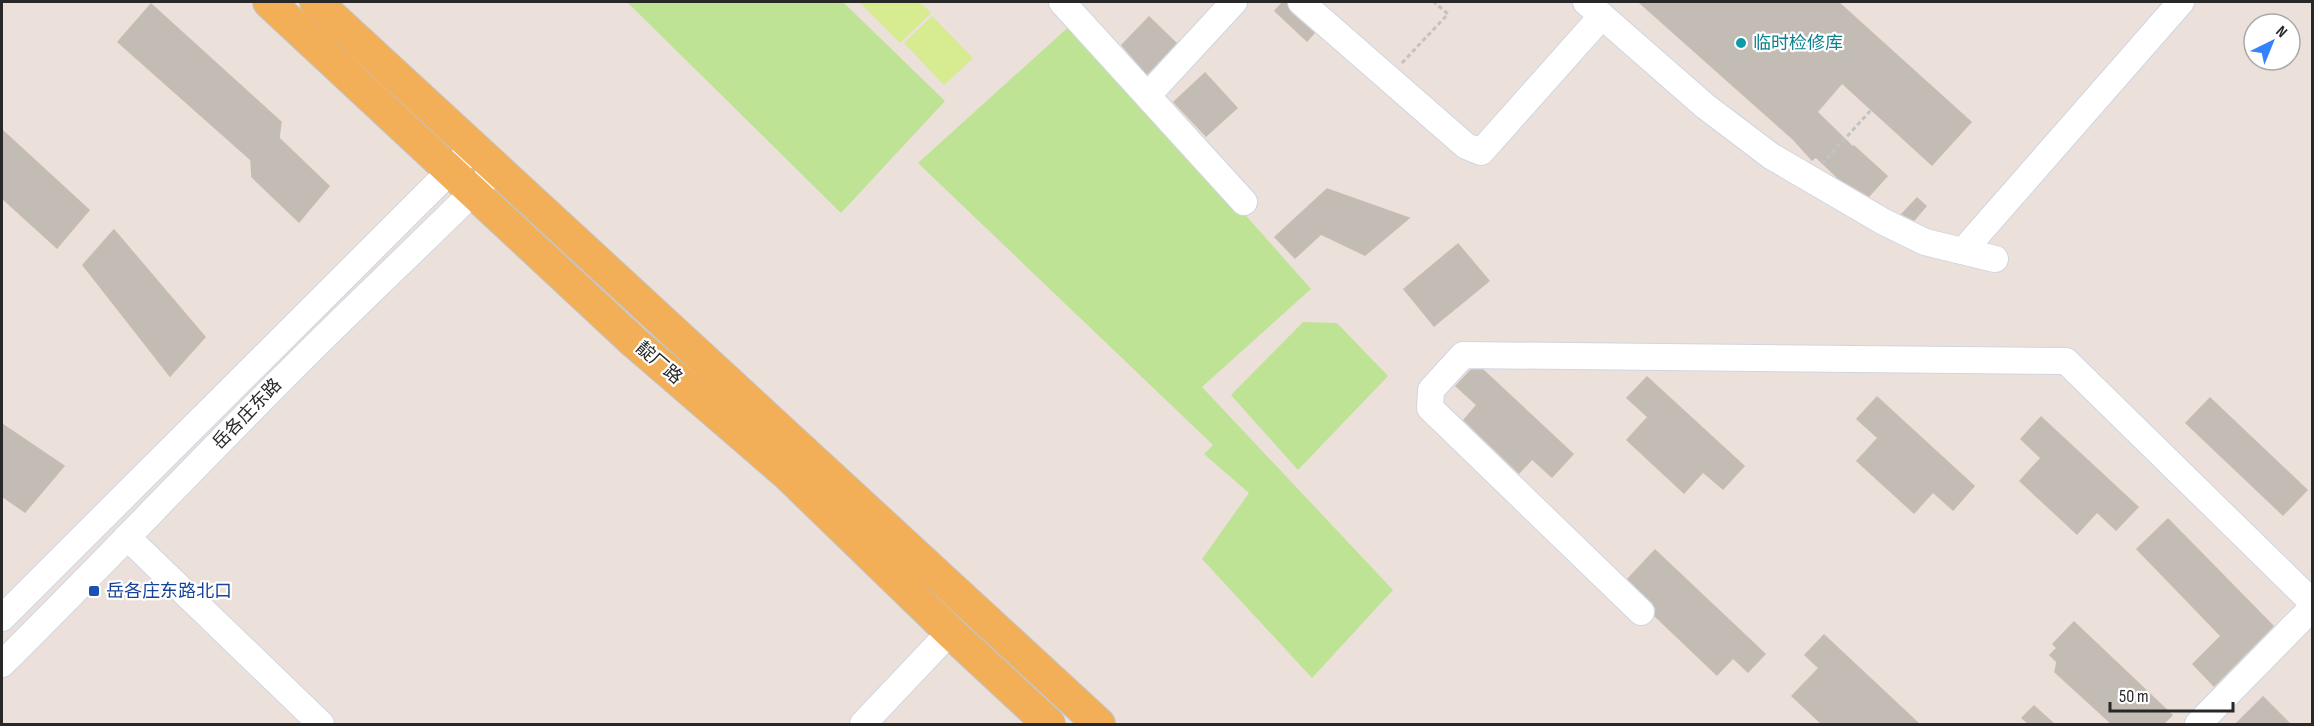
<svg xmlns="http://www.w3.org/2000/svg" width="2314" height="726" font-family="'Sofia Sans Condensed','Noto Sans SC',sans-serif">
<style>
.green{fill:#bfe394}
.pitch{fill:#d7eb90}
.building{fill:#c3bcb5;stroke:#c6bcb4;stroke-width:1.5}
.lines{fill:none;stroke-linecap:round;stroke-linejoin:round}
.minor-casing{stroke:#cfd6e2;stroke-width:28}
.major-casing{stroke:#c3c3c3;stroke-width:34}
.path{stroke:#c3c3c3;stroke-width:3;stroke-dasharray:4.5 3;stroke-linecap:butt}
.minor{stroke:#fff;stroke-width:26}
.major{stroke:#f3af57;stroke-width:32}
.culture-dot{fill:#0f9aa8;stroke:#fff;stroke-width:2}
.transit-dot{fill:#1a4fb4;stroke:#fff;stroke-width:2}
.labels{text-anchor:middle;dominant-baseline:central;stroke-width:4.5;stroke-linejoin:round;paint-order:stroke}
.culture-label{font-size:18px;fill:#0d838f;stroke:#fff;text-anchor:start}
.street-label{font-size:18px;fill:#282828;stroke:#fff}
.transit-label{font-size:18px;fill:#164399;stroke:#fff;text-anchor:start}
</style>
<rect width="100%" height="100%" fill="#ebe0da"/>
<g class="green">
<polygon points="627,2 843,2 945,101 841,213"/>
<polygon points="1074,22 1311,289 1202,387 1393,590 1312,678 1202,559 1249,493 1204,454 1213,445 918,163"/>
<polygon points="1303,322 1337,323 1388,376 1298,470 1231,395"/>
</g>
<g class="pitch">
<polygon points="859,2 920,2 931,13 900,43"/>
<polygon points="932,16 973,58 944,85 904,43"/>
</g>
<g class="building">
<polygon points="1283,2 1286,2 1291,13 1314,33 1307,41 1275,11"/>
<polygon points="1639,2 1838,2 1971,122 1932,165 1842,83 1817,112 1853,147 1854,146 1887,176 1869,196 1838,178 1816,157 1812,160 1793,139"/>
<polygon points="151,4 281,122 279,138 329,186 299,222 252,177 251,160 118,42"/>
<polygon points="1149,17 1176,43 1147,74 1122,45"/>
<polygon points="1205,73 1237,108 1206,136 1174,102"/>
<polygon points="2,130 89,210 57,248 2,198"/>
<polygon points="1327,189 1409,218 1365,255 1321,234 1295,258 1275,237"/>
<polygon points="1917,198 1926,206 1914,220 1902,214"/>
<polygon points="114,230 205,337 170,376 83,265"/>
<polygon points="1458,244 1489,281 1434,326 1404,289"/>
<polygon points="1471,370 1483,370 1573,454 1552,477 1532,459 1519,473 1464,420 1477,405 1456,386"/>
<polygon points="1647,377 1744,466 1723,489 1703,472 1684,493 1627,440 1648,417 1627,398"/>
<polygon points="1877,397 1974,486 1953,510 1933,492 1914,513 1857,461 1878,438 1857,419"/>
<polygon points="2210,398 2307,490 2283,515 2186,423"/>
<polygon points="2041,417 2138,507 2116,530 2097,512 2077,534 2020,481 2041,458 2021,439"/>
<polygon points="2,424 64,466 25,512 2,496"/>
<polygon points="2168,519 2273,626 2214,686 2193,664 2221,636 2137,549"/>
<polygon points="1655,550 1765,654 1748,672 1733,658 1717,675 1655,616 1656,608 1652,602 1628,579"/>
<polygon points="2074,622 2172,715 2163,724 2112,724 2055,672 2057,662 2050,655 2057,648 2053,644"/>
<polygon points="1824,635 1919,724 1822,724 1792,696 1819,668 1805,655"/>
<polygon points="2263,697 2290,724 2236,724"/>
<polygon points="2034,706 2054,724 2029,724 2022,718"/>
</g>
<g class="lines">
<defs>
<g id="minor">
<polyline points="1062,2 1244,202"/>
<polyline points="1301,2 1466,146 1481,152 1602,16"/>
<polyline points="1586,2 1705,106 1771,156 1884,222 1925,242 1995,259"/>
<polyline points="1148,95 1234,2"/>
<polyline points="1963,251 2181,2"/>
<polyline points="127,537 321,724"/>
<polyline points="1641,612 1430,408 1431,390 1463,355 2066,361 2312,602"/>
<polyline points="2,618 462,159"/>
<path d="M2,664C97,570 188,473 282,379C352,308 426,240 496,169"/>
<polyline points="863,724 950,632"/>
<polyline points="2198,724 2312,608"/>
</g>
<g id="major">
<polyline points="269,2 634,342 787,474 950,632 1049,724"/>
<polyline points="316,2 1099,724"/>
</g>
</defs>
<use href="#minor" class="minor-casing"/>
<use href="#major" class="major-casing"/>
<g class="path">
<polyline points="1402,63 1448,14 1434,2"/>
<polyline points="1822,164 1871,110"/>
</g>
<use href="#minor" class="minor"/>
<use href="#major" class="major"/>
</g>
<circle class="culture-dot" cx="1741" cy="43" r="6"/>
<rect class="transit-dot" x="88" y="585" width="12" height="12" rx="3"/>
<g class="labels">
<g class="culture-label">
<text x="1753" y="43">临时检修库</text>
</g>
<g class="street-label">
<text transform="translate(659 363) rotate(41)">靛厂路</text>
<text transform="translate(247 414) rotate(-46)">岳各庄东路</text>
</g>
<g class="transit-label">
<text x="106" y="591">岳各庄东路北口</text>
</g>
</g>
<rect width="2314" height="726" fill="none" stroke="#282828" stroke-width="6"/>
<g transform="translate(2272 42) rotate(43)"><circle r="28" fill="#ffffff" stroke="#a9a9a9" stroke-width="1.5"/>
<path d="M0-4.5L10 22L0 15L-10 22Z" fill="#3582fd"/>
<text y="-9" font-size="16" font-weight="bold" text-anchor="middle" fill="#282828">N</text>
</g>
<path d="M2110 702v9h123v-9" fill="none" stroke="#282828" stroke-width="3"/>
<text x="2119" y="702" font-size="18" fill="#282828" stroke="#ffffff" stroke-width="4.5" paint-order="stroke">50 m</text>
</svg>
